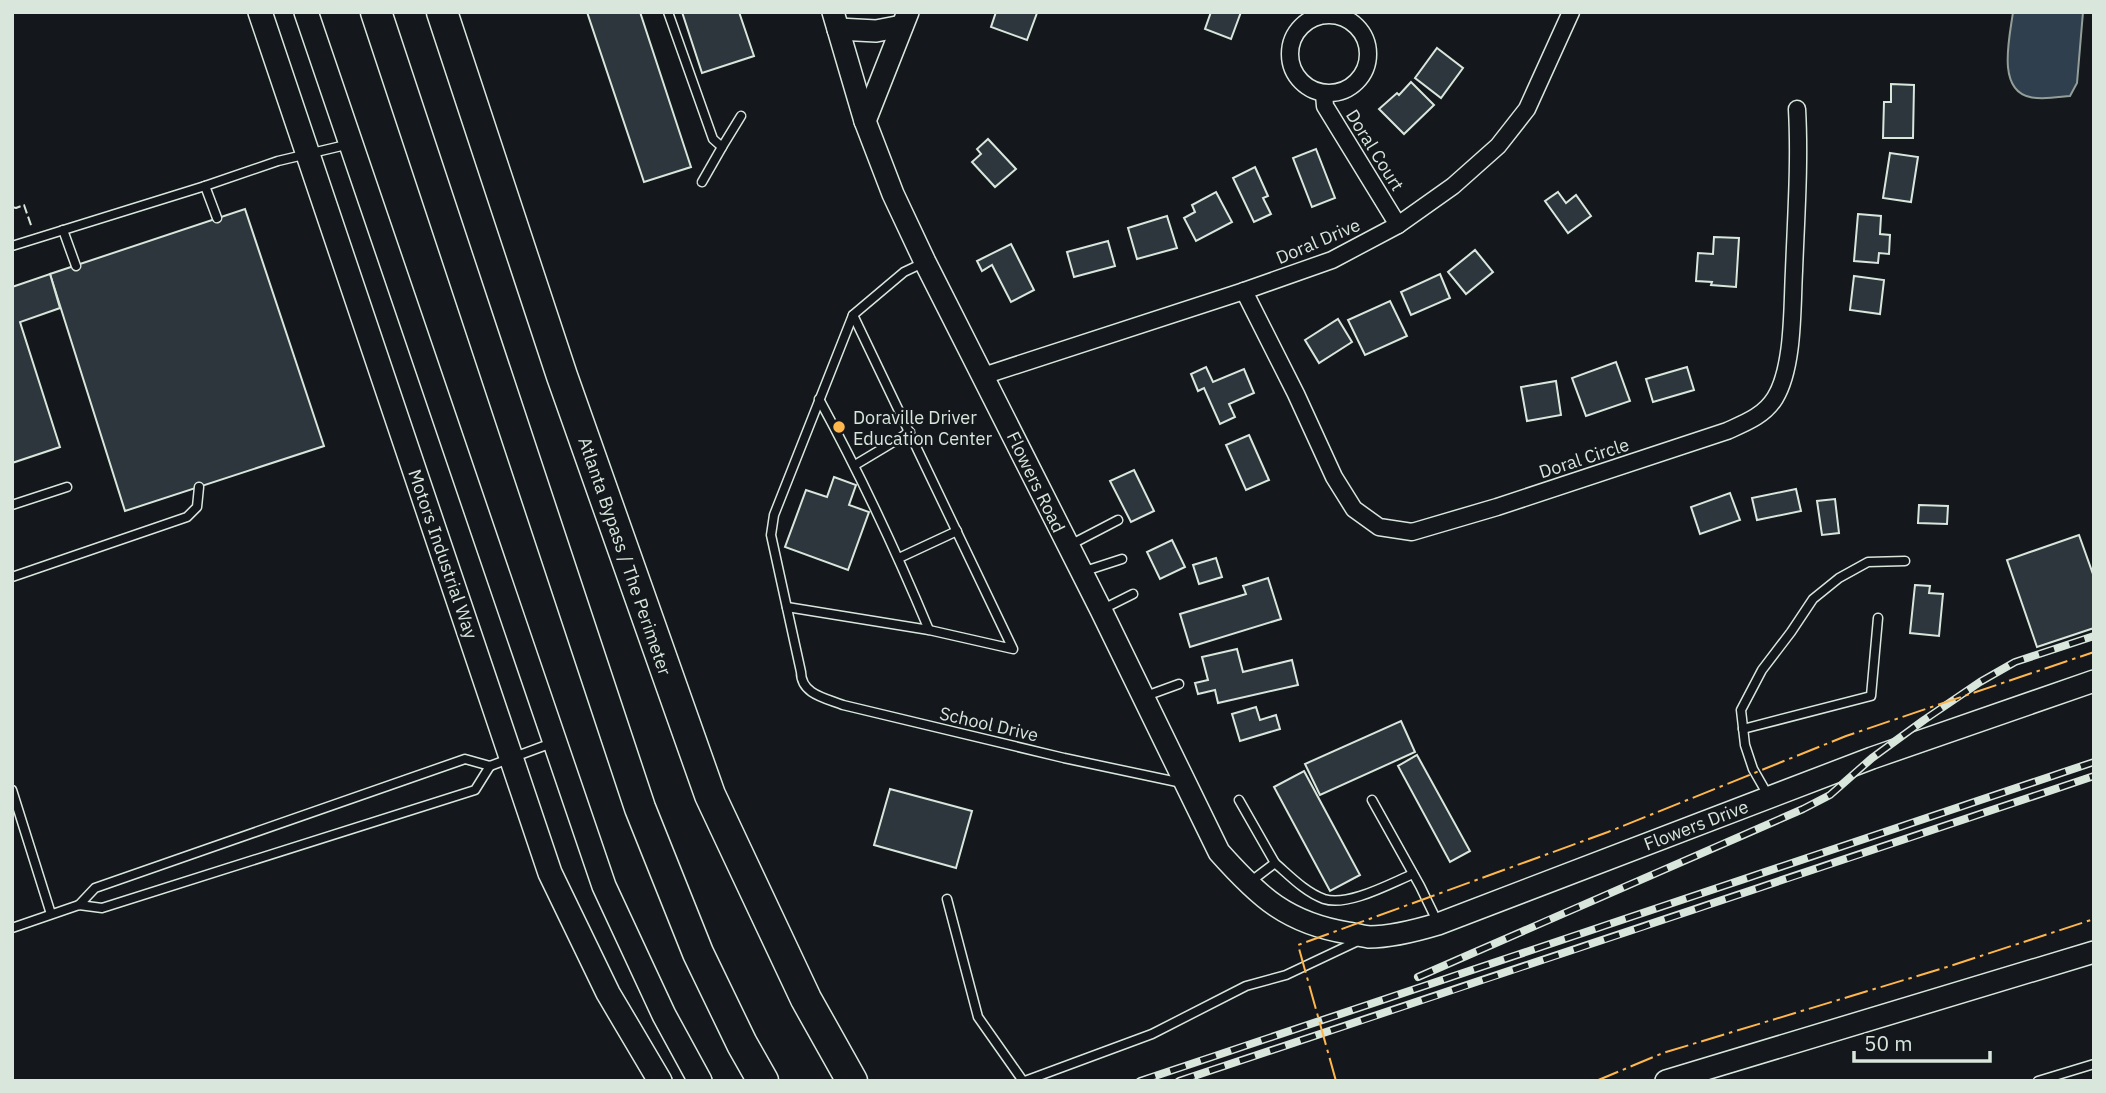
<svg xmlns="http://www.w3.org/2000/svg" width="2106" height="1093" font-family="'IBM Plex Sans',sans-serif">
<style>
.water{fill:#2f3f4d;stroke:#939e99;stroke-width:2}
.building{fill:#2c363c;stroke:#d8e6dc;stroke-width:2}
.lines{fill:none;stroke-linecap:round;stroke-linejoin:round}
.service-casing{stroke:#d8e6dc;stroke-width:11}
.minor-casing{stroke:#d8e6dc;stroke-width:19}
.tertiary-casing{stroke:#d8e6dc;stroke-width:24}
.secondary-casing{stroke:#d8e6dc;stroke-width:26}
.motorway-casing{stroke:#d8e6dc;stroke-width:33}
.service{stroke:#14181c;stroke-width:8}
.minor{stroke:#14181c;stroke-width:16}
.tertiary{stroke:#14181c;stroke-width:21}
.secondary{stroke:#14181c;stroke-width:23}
.motorway{stroke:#14181c;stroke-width:30}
.rail-casing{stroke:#d8e6dc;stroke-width:8}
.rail{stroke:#14181c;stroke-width:5;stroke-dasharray:16;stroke-linecap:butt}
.fence{stroke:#d8e6dc;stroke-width:2;stroke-dasharray:9 3.5;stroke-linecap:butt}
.power{stroke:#ffb74d;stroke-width:2;stroke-dasharray:24 5 3.5 5;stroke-linecap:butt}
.poi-dot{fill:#ffb74d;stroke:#14181c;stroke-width:2.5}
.labels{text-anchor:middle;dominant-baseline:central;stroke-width:5;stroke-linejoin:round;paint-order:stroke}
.street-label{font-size:18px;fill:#d8e6dc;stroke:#14181c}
.poi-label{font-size:18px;fill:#d8e6dc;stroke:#14181c;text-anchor:start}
</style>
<rect width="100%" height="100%" fill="#14181c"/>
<path class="water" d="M2013,12H2083L2077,83L2070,96C2058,97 2042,100 2030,97C1996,90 2010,36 2013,12Z"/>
<g class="building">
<polygon points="587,12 640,12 691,167 644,182"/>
<polygon points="682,12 739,12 754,56 702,73"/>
<polygon points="996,12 1037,13 1027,40 991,27"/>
<polygon points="1211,12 1241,12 1231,39 1205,29"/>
<polygon points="1437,48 1463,68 1441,98 1415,78"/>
<polygon points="1411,82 1434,105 1404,134 1379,109 1397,93 1399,95"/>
<polygon points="1891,84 1914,85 1913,138 1883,138 1884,102 1891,102"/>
<polygon points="988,139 1016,169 995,187 972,162 981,154 977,149"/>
<polygon points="1316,149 1335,198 1312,207 1293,158"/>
<polygon points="1890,153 1918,157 1911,202 1883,198"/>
<polygon points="1255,167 1268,196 1263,198 1271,214 1254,222 1233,178"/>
<polygon points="1216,192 1232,222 1196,241 1184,218 1195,212 1192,205"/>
<polygon points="1558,192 1566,203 1576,195 1591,216 1568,233 1545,201"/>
<polygon points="245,209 324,446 125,511 50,274"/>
<polygon points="1858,214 1881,216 1880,234 1890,235 1889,254 1879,253 1878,263 1854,261"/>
<polygon points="1167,216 1177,248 1137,259 1128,228"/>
<polygon points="1714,237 1739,238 1736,287 1711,285 1712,282 1696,281 1698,253 1713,254"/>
<polygon points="1108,241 1115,266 1074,277 1067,252"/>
<polygon points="1011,244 1034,290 1011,302 992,265 982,271 977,261"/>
<polygon points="1475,250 1493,272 1466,294 1448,272"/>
<polygon points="50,274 60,308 20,322 60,447 12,463 12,287"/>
<polygon points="1440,274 1450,298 1411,315 1401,292"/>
<polygon points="1854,276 1884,280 1880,314 1850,310"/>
<polygon points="1390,301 1407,336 1365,355 1348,320"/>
<polygon points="1338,319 1352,342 1319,363 1305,340"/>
<polygon points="1616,362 1630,401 1586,416 1572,378"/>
<polygon points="1206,367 1213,382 1244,369 1254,393 1229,404 1235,417 1220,424 1204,388 1198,391 1191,374"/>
<polygon points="1687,367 1694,390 1653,402 1646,379"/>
<polygon points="1556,381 1561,415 1527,421 1521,387"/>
<polygon points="1249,435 1269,480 1246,490 1226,445"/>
<polygon points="1134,470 1154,511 1131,522 1110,481"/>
<polygon points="834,477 856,485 849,505 869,512 848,570 785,547 806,490 827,497"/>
<polygon points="1796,489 1801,511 1757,520 1752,498"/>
<polygon points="1730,493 1740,520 1700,534 1691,507"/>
<polygon points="1835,499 1839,533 1822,535 1817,501"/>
<polygon points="1919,505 1948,506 1947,524 1918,523"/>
<polygon points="2079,535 2094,577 2094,628 2037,647 2007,560"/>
<polygon points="1172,540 1185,567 1160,579 1147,552"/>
<polygon points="1216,558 1222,577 1199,584 1193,565"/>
<polygon points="1268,578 1281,619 1190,647 1180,614 1246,594 1243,586"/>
<polygon points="1915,585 1930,586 1929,593 1943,594 1939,636 1910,633"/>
<polygon points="1237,649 1243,672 1292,660 1298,685 1218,703 1215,690 1198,694 1195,683 1208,680 1202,657"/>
<polygon points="1256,707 1260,720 1276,715 1280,729 1240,741 1232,714"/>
<polygon points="1401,721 1415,752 1320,795 1305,764"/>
<polygon points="1417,755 1470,851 1450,862 1398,766"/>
<polygon points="1304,771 1360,875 1330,891 1274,787"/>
<polygon points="890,789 972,811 956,868 874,845"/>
</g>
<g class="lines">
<defs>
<g id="service">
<polyline points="668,12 713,139 722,147 741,116"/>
<polyline points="702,182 722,147"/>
<polyline points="205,186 217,218"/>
<polyline points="63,230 76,266"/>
<polyline points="12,246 205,186 278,161 350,144"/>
<path d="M925,262L904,272L853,315L774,515L771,535L801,672C801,694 825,698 843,705L1064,758L1182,783"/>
<path d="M819,399C860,474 896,551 929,630"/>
<polyline points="855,465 910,432"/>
<polyline points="12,505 67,487"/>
<polyline points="1070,545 1118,520"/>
<polyline points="899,558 957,531"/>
<polyline points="1085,571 1122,559"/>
<polyline points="12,577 187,517 197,507 199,487"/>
<polyline points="787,607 929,630 1013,649 853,315"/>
<polyline points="1103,609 1133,594"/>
<polyline points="1146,696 1179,684"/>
<polyline points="1743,729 1871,696 1878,618"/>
<polyline points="12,790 51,914"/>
<polyline points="1769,797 1753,769 1745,745 1741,710 1762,670 1791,632 1813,599 1839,578 1868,562 1905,561"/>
<polyline points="1239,800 1275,863 1250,882"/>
<polyline points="1372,800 1420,886 1438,923"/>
<path d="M1275,863C1290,876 1305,892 1324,899C1348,907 1391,883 1413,874"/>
<polyline points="947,899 978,1017 1023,1081"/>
<polyline points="79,905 95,888 465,759 490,766 552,743"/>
<polyline points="12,928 79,905 102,908 475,790 490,766"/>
<polyline points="1025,1081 1152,1034 1246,986 1286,975 1358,941"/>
<polyline points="2038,1081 2094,1064"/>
</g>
<g id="minor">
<circle cx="1329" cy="54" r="39"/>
<polyline points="1324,94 1325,106 1398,225"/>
<path d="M1244,291L1296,394L1334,477L1354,509L1379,527L1412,532L1497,507L1727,431C1745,423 1764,416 1775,398C1794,367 1792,307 1794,271C1796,217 1800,163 1797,109"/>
<polyline points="983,376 1244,291 1332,260 1398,225 1453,186 1498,146 1527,109 1571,12"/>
</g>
<g id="tertiary">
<path d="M833,12L865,121L893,194L925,262L1101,610L1219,852C1259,897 1287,923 1348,933C1355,934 1362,936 1369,937C1390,937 1418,930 1438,924L1872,758L2094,681"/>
<polyline points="838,29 876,31 902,26"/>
<polyline points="865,121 908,12"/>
<polyline points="1666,1081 2094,952"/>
</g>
<g id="secondary">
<polyline points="260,12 550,873 608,993 660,1081"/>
<polyline points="306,12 604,886 664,1015 700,1081"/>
</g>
<g id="motorway">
<polyline points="376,12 640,808 698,953 742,1044 763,1081"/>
<polyline points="442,12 562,376 710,795 806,999 852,1081"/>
</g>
</defs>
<use href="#service" class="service-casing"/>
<use href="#minor" class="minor-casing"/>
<use href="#tertiary" class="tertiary-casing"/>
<use href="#secondary" class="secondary-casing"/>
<use href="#motorway" class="motorway-casing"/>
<use href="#service" class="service"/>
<use href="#minor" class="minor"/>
<use href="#tertiary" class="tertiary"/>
<use href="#secondary" class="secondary"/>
<use href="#motorway" class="motorway"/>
<defs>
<g id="rail">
<polyline points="1418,977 1803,809 1830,795 1872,758 1924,720 1980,682 2015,662 2094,636"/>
<polyline points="1140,1081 2094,762"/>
<path d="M1179,1081C1484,980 1789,878 2094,776"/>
</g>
</defs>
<use href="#rail" class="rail-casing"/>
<use href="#rail" class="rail"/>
<polyline class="fence" points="12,207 16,208 24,205 32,228"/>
<g class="power">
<polyline points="1336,1081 1298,945 1608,832 1846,736 2094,652"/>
<polyline points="1596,1081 1663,1053 1947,967 2094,919"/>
</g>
</g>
<circle class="poi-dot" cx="839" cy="427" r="7"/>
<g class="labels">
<g class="street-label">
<text transform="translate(1375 150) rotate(58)">Doral Court</text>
<text transform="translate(1318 241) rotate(-23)">Doral Drive</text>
<text transform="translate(1584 458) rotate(-18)">Doral Circle</text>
<text transform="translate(1036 482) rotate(64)">Flowers Road</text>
<text transform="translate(443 554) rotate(71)">Motors Industrial Way</text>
<text transform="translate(625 556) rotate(71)">Atlanta Bypass / The Perimeter</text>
<text transform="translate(989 724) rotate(13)">School Drive</text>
<text transform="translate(1696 825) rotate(-21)">Flowers Drive</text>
</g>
<g class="poi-label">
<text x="853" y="417">Doraville Driver<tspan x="853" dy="21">Education Center</tspan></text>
</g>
</g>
<rect width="2106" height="1093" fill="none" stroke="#d8e6dc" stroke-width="28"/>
<path d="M1854 1051v10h136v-10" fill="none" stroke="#d8e6dc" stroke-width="3.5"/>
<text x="1864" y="1051" font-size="21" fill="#d8e6dc" stroke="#14181c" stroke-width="5" paint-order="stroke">50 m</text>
</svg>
